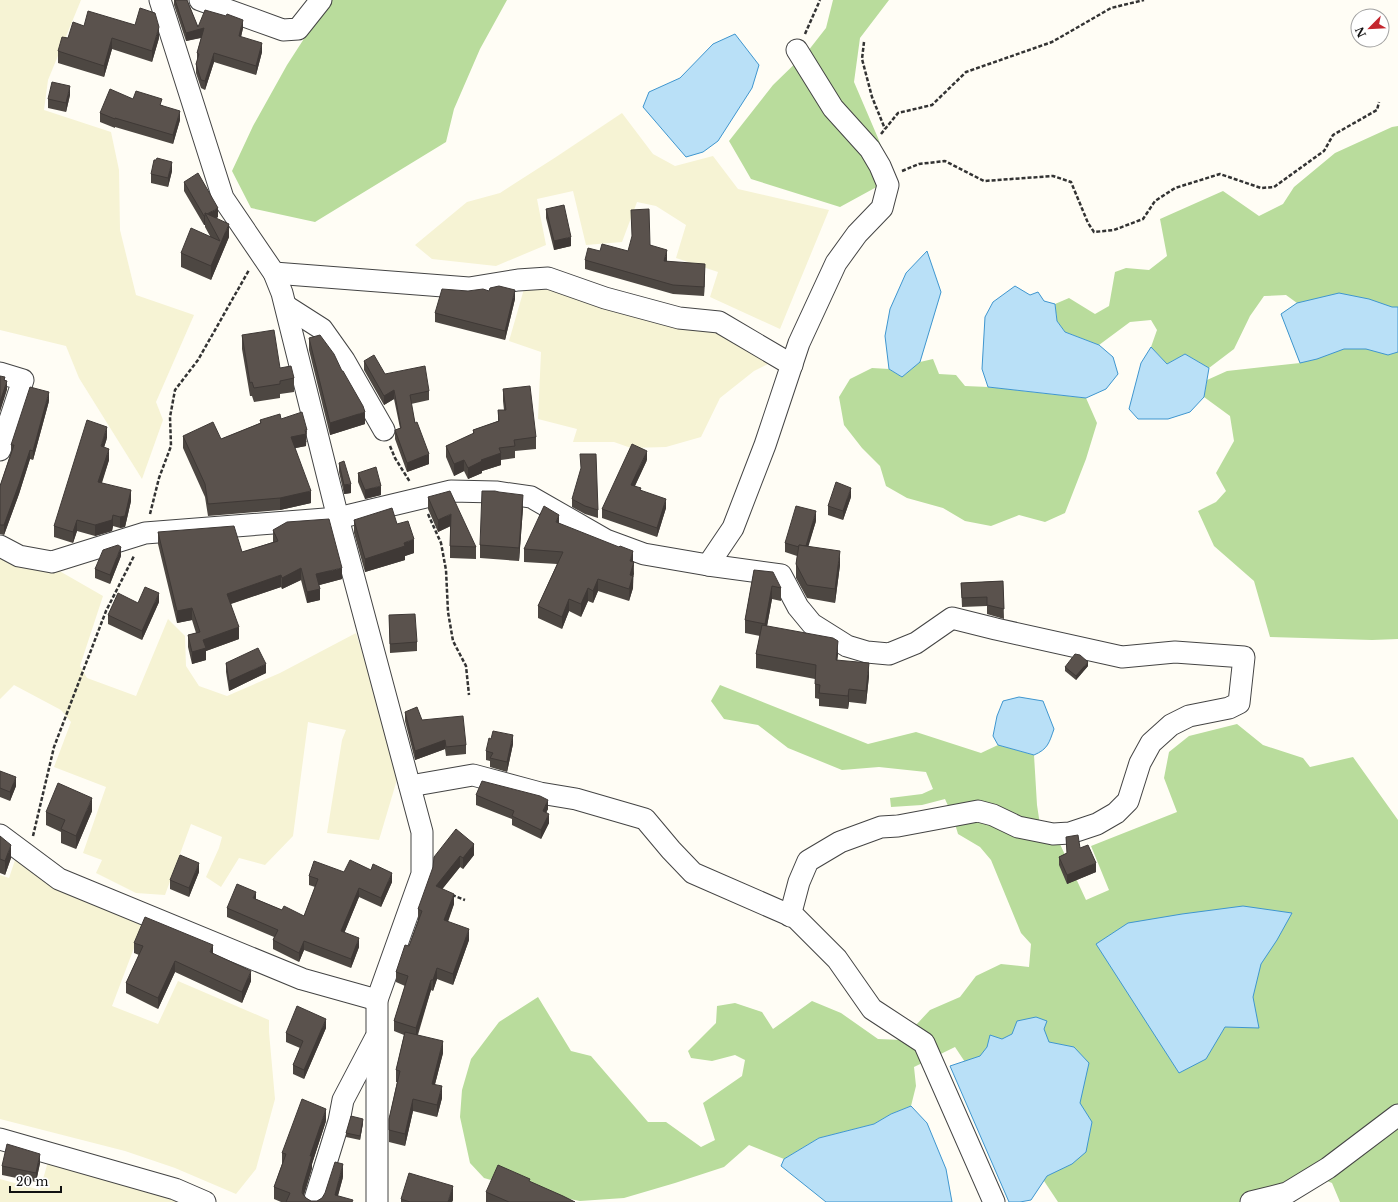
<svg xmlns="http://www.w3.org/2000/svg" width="1398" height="1202" font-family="'Libre Baskerville',serif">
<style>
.farmland{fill:#f6f3d4}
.forest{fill:#b9dc9c}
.water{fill:#b9e0f7;stroke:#3f96cf}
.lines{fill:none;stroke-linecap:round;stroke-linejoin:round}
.minor-casing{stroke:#444;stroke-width:23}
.path{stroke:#333;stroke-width:2.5;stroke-dasharray:4 2;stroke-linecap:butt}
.minor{stroke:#fff;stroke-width:21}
.wall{fill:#4d4742}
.shaded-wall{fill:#3f3936}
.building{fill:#5a524d;stroke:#3f3936}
</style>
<rect width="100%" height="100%" fill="#fffdf5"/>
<g class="farmland">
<polygon points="0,0 81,0 48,80 44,110 111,132 119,170 120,230 136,295 194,315 156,402 163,420 142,479 79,378 66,346 0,330"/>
<polygon points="622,113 653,154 675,166 713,156 738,189 829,210 780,329 710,297 718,272 676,258 686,225 656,206 637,202 622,242 586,245 573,191 537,199 546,245 496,266 432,259 415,245 467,202 500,193 556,157"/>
<polygon points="524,289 553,290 717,327 770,363 754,371 720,398 701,437 666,447 631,448 614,442 573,442 577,429 538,419 541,352 509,341"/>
<polygon points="0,554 56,569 103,596 80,666 87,678 136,696 168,619 185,636 186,666 199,686 227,696 280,673 356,633 398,766 396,783 379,840 327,833 342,740 346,730 308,722 293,836 265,865 239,858 221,887 206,877 219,848 222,837 191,824 165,895 136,893 96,873 102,860 83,853 106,787 54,767 71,722 61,710 14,685 0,699"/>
<polygon points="17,854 145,919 112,1006 158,1024 178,981 269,1020 269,1032 275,1099 256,1169 236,1194 175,1168 125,1151 0,1119 0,875 9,878"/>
<polygon points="49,1158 194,1202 0,1202 0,1179 40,1190"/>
</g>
<g class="forest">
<polygon points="329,0 507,0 480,49 454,109 446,142 315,222 251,208 232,171 253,126 287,65"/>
<polygon points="833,0 889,0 860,38 854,82 878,138 893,178 840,207 751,179 729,141 773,85 808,51 826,28"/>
<polygon points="1398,126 1398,639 1372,640 1270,637 1254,581 1214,546 1198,511 1216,502 1226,491 1216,473 1234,441 1230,416 1204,397 1207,380 1227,371 1300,363 1281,314 1297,303 1286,295 1264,296 1250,316 1234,349 1209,368 1185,354 1167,364 1151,347 1157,330 1151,320 1130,322 1099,345 1065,332 1057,321 1055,304 1069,298 1095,314 1109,306 1115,272 1126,268 1149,270 1167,256 1160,219 1223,191 1259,216 1283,204 1294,187 1335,153 1392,127"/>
<polygon points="933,359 939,374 956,375 965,386 988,387 1086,398 1097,423 1086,459 1065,513 1045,522 1019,515 991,526 965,521 943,508 907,498 886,486 880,466 862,448 844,425 839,397 850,379 872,368 889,369 902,377 920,362"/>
<polygon points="720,685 868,744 916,732 981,753 998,745 1034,755 1037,805 1042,838 1059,842 1086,900 1109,890 1091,846 1177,812 1164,778 1169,752 1189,736 1237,724 1263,745 1303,758 1310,767 1353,757 1398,820 1398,1202 1340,1202 1332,1183 1320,1178 1272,1202 1058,1202 955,1047 914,1067 916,1086 911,1106 891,1114 874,1124 819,1138 784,1159 749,1145 724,1167 675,1183 624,1198 580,1201 533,1192 484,1178 470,1163 460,1117 462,1090 471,1059 499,1022 538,997 571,1051 591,1056 648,1122 666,1122 701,1147 715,1140 703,1103 742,1076 745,1060 735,1055 712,1061 691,1058 688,1051 716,1023 717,1006 735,1003 762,1012 773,1029 812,1001 841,1013 878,1039 902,1040 930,1010 960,997 976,976 1001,964 1029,967 1031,944 1021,933 991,860 980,847 958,834 953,817 945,799 922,805 891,807 890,798 922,794 933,789 926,772 879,767 842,770 788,748 758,725 724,719 711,701"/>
</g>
<g class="water">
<polygon points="735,34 759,65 752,88 718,141 703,152 686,157 643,107 649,92 680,78 713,44"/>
<polygon points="927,251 941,292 920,362 902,377 889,369 885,336 890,309 906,273"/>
<polygon points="1015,286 1030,295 1038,292 1044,301 1055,304 1057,321 1065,332 1099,345 1113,357 1118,374 1106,389 1086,398 988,387 982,369 985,317 993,302"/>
<polygon points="1339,293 1369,299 1392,307 1398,307 1398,352 1388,355 1366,349 1344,349 1317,359 1300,363 1281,314 1297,303"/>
<polygon points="1151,347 1167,364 1185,354 1209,368 1204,397 1190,412 1168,419 1138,419 1129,409 1141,363"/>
<path d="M1019,697L1043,701L1054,729C1049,743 1048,749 1034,755L998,745L993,736L997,716L1003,701Z"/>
<polygon points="1243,906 1292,913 1277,940 1261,964 1253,997 1259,1028 1225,1027 1206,1059 1179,1073 1096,944 1128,923 1182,914"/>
<polygon points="1036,1017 1047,1021 1044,1029 1049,1042 1074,1047 1089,1063 1080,1103 1092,1122 1086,1152 1072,1164 1047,1176 1031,1200 1020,1202 1009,1202 950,1066 980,1056 987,1047 990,1035 1002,1039 1012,1034 1017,1021"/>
<polygon points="911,1106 927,1123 946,1169 952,1202 826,1202 781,1166 784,1159 819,1138 874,1124 891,1114"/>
</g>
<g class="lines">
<defs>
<g id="minor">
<polyline points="160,0 223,198 274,273 282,293 338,518 422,832 422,874 377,1000 377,1202"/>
<polyline points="200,0 283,30 298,29 321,0"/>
<polyline points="274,273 469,288 518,280 548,278 605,298 679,318 719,322 792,365"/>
<polyline points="286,306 322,329 344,360 384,430"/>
<polyline points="0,373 23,380 0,450"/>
<polyline points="0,546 19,556 52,562 145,533 338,518 451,491 496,492 531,497 606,540 644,554 708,565 781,575 798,607 812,624 847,646 867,652 889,654 916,643 952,618 996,629 1122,657 1175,652 1244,657 1239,703 1229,708 1189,716 1171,725 1151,743 1140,763 1128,801 1116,813 1097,824 1070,833 1053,834 1018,827 993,815 978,811 898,826 881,827 840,842 808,861 799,882 790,916"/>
<polyline points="708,565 733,528 765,445 799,343 836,263 857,234 882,208 888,185 880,166 870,149 833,108 797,50"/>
<polyline points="410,786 473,775 540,793 576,799 645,819 671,850 693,873 796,918 837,959 872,1009 924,1043 994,1202"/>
<polyline points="0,835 59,879 302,979 377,1000"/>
<polyline points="0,1139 175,1189 205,1202"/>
<polyline points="314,1202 339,1121 343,1100 375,1039"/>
<polyline points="1251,1202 1287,1193 1328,1168 1398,1115"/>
</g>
</defs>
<use href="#minor" class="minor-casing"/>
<g class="path">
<polyline points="805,34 820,0"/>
<polyline points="864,42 862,59 872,97 885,129"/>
<polyline points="881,134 898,113 932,105 966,72 1052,42 1111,8 1144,0"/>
<polyline points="902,171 919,164 945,161 984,181 1053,176 1071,182 1088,223 1094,232 1114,230 1143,219 1155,201 1175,188 1220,174 1261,188 1274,187 1324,151 1333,135 1377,110 1379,102"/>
<polyline points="390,446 395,458 410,482"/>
<polyline points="150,514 159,478 171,446 170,417 175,390 198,360 249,270"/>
<polyline points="428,514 441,543 446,570 448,612 453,641 466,666 469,695"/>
<polyline points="33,836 54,747 106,611 134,556"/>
<polyline points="452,895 465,900"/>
</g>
<use href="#minor" class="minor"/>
</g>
<g class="wall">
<polygon points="174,0 187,0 198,27 243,28 241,37 262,52 256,75 214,62 205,90 201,88 196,73 196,64 197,61 197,53 201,38 186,41 174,5"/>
<polygon points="84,26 159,38 152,62 112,49 104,77 58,63 58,51 68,38"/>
<polygon points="70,95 66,112 48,108 48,99"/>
<polygon points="133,99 162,105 180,120 173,144 115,127 115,128 100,122 100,113"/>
<polygon points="172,171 168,187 151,183 151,174"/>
<polygon points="184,182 218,217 216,218 229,237 211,280 181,267 181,253 210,236 205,227 205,225 204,225 184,191"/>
<polygon points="546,209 571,246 554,250 546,218"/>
<polygon points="650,245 667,259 667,261 705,274 704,296 673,294 585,269 585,260 600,251 628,251"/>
<polygon points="468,291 489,291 515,299 505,340 435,322 435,313"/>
<polygon points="242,335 280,368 294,378 294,392 280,394 280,398 254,402 252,396 250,396 242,349"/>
<polygon points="309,338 365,424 330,435 309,350"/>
<polygon points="364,361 385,374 429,391 429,400 411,404 415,423 429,464 407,472 395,439 395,430 400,428 394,399 384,405 364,370"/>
<polygon points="503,389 536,437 536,449 515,451 515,458 501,460 501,465 482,471 482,473 468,479 464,471 454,476 446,457 446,446 473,434 473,430 498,421 498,410 504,410 503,401"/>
<polygon points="49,401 33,460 30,459 19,494 4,535 0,534 0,486 11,452 11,445"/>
<polygon points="281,419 307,442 306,442 306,446 295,448 311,503 280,510 208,516 205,497 183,448 183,436 221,439 260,423 260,420"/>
<polygon points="107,438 104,447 109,460 102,483 131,501 125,527 120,528 113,526 112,531 95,536 77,531 73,543 54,537 54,526"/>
<polygon points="647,460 635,486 666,508 657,537 602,518 602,509"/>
<polygon points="339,463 351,493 344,494 339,472"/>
<polygon points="358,473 381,495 365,499 358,482"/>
<polygon points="428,497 476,547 476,559 450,558 450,526 438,532 428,509"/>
<polygon points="851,497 843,520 828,515 828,506"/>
<polygon points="572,499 598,510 598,518 585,514 572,507"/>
<polygon points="523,508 519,561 480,558 480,545"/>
<polygon points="354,520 397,524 414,553 405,556 405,560 365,572 354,533"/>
<polygon points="816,521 808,546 840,565 835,603 807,598 796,578 796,564 797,556 785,552 785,543"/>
<polygon points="559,523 633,562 634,574 633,577 633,588 629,601 598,591 593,603 588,601 581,617 569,611 562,629 538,618 538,606 557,564 524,562 524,549"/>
<polygon points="273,530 342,579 319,585 320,600 307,603 301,580 282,589 281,587 231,604 239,639 206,651 206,660 192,664 188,647 188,635 196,633 192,620 177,623 158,544 158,532 242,552 273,542"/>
<polygon points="121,556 110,584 95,578 95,569"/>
<polygon points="754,570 781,588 781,601 772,599 767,626 838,654 837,660 869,676 866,704 849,702 848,709 819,706 819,699 815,698 815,679 756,668 756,654 760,636 745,633 745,620"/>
<polygon points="1003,581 1004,619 987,614 987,606 962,607 961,583"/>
<polygon points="159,602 142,640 108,624 108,615"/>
<polygon points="389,615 417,642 417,651 390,653"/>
<polygon points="226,663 266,673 229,691 226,672"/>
<polygon points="1088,666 1076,680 1065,671 1065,667"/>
<polygon points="405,712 422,720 466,745 466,754 446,756 445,749 415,760 405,721"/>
<polygon points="513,744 507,772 490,767 490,761 486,760 486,751"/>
<polygon points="0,771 16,786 10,801 0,797"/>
<polygon points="476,795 548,809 546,812 549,823 541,839 512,825 512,819 476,805"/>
<polygon points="92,811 76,849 61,843 61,832 46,825 46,812"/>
<polygon points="456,829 474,855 463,869 460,867 442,889 454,904 448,922 469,940 453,985 437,979 433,991 431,990 418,1035 443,1053 435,1084 442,1098 437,1117 413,1111 405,1146 389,1142 389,1119 397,1082 396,1082 396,1070 404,1035 394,1031 394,1021 405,986 396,982 396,972 409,946 418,920 418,909"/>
<polygon points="0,836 11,858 5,875 0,873"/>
<polygon points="1066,837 1080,848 1096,872 1067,884 1059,865 1059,857 1067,853"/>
<polygon points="199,872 189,897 170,889 170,880"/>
<polygon points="344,872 392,882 381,907 359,897 344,933 359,947 351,968 304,950 299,962 273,949 273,940 274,937 227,917 227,908 256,899 282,910 304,916 315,887 309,885 309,876"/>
<polygon points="134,943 213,954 251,981 242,1003 175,972 158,1009 126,993 126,983 139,955 134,953"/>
<polygon points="326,1028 304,1079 293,1074 293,1065 300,1048 286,1042 286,1033"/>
<polygon points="326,1121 312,1164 312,1168 304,1195 306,1198 311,1201 317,1201 322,1198 343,1177 338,1196 353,1202 281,1202 274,1199 274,1187 282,1164 282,1153"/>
<polygon points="363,1123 360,1140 346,1137 346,1133"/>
<polygon points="40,1163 36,1182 2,1175 2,1166"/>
<polygon points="530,1182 575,1202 486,1202 486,1192"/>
<polygon points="401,1199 453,1200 452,1202 401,1202"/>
</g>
<g class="shaded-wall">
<polygon points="243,20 243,28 239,45 239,36"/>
<polygon points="159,27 159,38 152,62 152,51"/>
<polygon points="204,28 204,37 186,41 186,33"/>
<polygon points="112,38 112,49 104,77 104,66"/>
<polygon points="262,43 262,52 256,75 256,66"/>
<polygon points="214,53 214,62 205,90 205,81"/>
<polygon points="70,86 70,95 66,112 66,103"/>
<polygon points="180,111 180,120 173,144 173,135"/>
<polygon points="172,162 172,171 168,187 168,178"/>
<polygon points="218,208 218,217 210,222 206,215"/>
<rect x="204" y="216" width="1" height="9"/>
<polygon points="229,224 229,237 211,280 211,266"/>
<polygon points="571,237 571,246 554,250 554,241"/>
<polygon points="667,250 667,259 664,270 664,261"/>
<polygon points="705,264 705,274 704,296 704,287"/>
<polygon points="515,290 515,299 505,340 505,331"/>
<polygon points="5,377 5,387 7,381 7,390 0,412 0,402"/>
<polygon points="394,390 394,399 384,405 384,396"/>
<polygon points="49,392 49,401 33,460 33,451"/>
<polygon points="365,412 365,424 330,435 330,423"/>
<polygon points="107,427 107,438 101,457 101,446"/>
<polygon points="307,430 306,446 291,449 291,437"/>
<polygon points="109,449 109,460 98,493 98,482"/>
<polygon points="30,450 30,459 19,494 4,535 4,525"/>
<polygon points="647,451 647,460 631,494 631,485"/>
<polygon points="501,453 501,465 482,471 482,473 468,479 468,468 481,460"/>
<polygon points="429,454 429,464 407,472 407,463"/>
<polygon points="464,460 464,471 454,476 454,464"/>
<polygon points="351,484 351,493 344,494 344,485"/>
<polygon points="381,486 381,495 365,499 365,490"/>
<polygon points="851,488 851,497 843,520 843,511"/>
<polygon points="131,490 131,501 125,527 120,528 120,517"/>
<polygon points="311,491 311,503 280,510 280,498"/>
<polygon points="523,495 523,508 519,561 519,548"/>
<polygon points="666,499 666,508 657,537 657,528"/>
<polygon points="816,511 816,521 805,558 805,549"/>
<polygon points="451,514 451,526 438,532 438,520"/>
<polygon points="113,515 113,526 112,531 95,536 95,525"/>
<polygon points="559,515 559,527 556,522"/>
<polygon points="77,520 77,531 73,543 73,532"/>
<polygon points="414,539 414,553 405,556 405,560 365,572 365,559 404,543"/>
<polygon points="121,547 121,556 110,584 110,575"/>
<polygon points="633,551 633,563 630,561"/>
<polygon points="840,551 840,565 835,603 835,589"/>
<polygon points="634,562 633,588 629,601 630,575"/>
<polygon points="301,568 301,580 282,589 282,578"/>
<polygon points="342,568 342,579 316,586 316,574"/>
<polygon points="281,575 281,587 227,605 227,594"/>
<polygon points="598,579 598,591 593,603 593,591"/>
<polygon points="772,586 772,599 765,637 765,624"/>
<polygon points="588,588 588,601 581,617 581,604"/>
<polygon points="320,589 320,600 307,603 307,592"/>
<polygon points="159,593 159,602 142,640 142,631"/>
<polygon points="569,599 569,611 562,629 562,617"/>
<polygon points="192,608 192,620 177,623 177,611"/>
<polygon points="239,627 239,639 206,651 206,660 192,664 192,652 203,640"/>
<polygon points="838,641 838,654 836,673 836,660"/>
<polygon points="1088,662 1088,666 1076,680 1076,676"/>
<polygon points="869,663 869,676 866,704 866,691"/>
<polygon points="266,664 266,673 229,691 229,681"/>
<polygon points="849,689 849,702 848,709 848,696"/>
<polygon points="513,735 513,744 507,772 507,762"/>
<polygon points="445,740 445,749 415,760 415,751"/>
<polygon points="16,777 16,786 10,801 10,792"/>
<polygon points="92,798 92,811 76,849 76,836"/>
<polygon points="548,800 548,809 543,820 543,811"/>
<polygon points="549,814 549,823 541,839 541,830"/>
<polygon points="474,844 474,855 463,869 463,858"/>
<polygon points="11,845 11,858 5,875 5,861"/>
<polygon points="460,856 460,867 436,897 436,886"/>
<polygon points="199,863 199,872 189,897 189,888"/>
<polygon points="1096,863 1096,872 1067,884 1067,875"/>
<polygon points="392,873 392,882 381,907 381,898"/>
<polygon points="359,888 359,897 341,941 341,931"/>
<polygon points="256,892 256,901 253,898"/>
<polygon points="454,894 454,904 444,931 444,920"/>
<polygon points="469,929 469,940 453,985 453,974"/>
<polygon points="359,938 359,947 351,968 351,959"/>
<polygon points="304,941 304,950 299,962 299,953"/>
<polygon points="213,945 213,955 210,952"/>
<polygon points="175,961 175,972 158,1009 158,998"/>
<polygon points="437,968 437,979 433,991 433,980"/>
<polygon points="251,971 251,981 242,1003 242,992"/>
<polygon points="431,980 431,990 416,1038 416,1028"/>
<polygon points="326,1019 326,1028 304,1079 304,1070"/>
<polygon points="443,1041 443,1053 432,1096 432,1084"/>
<polygon points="442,1086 442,1098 437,1117 437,1105"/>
<polygon points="413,1099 413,1111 405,1146 405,1134"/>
<polygon points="326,1109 326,1121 312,1164 312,1168 303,1198 303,1186 310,1156"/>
<polygon points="363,1119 363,1123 360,1140 360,1136"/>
<polygon points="40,1154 40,1163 36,1182 36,1173"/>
<polygon points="343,1164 343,1177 336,1202 335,1195"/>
<polygon points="453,1186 453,1200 452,1202 448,1202"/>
</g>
<g class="building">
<polygon points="175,0 187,0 198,27 205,10 226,16 227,14 243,20 239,36 262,43 256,66 214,53 205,81 201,80 196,64 199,54 197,53 204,28 186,33"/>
<polygon points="140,8 155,13 159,27 152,51 112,38 104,66 58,51 62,37 68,38 73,22 84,26 88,11 135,25"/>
<polygon points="52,82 70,86 66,103 48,99"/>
<polygon points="110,89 133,99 136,91 162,99 160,105 180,111 173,135 115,118 115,119 100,113"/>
<polygon points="157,158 172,162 168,178 151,174 154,160 156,160"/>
<polygon points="198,173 218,208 207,214 205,213 205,216 204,216 184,182"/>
<polygon points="564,205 571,237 554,241 546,209"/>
<polygon points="649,209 650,245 667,250 664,261 705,264 704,287 673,285 585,260 588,248 600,251 602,244 628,251 632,236 631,210"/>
<polygon points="205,213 229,224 211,266 181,253 191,228 220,241"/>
<polygon points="499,286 515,290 505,331 435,313 442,289 468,291 483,289 489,291 490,288"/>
<polygon points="274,330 280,368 291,366 294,378 280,381 280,384 254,388 252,382 250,383 242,335"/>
<polygon points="320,335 334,354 342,371 343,371 363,406 365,412 330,423 309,338"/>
<polygon points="374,355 385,374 425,366 429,391 410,395 415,423 417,422 429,454 407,463 395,430 401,428 394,390 384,396 364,361"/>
<polygon points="0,376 5,377 4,380 7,381 0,402"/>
<polygon points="530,386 536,437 514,440 515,446 499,448 501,453 481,460 482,461 468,468 464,460 454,464 446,446 474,433 473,430 499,421 498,410 506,410 503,389"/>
<polygon points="30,387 49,392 33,451 30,450 19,484 4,525 0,525 0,486 14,445 11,445"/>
<polygon points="302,412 307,430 305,430 306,434 291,437 311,491 280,498 208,504 205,484 183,436 213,422 221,439 261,423 260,420 280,414 281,419"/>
<polygon points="87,420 107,427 101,446 109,449 98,482 131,490 125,516 120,517 113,515 112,520 95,525 77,520 73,532 54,526"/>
<polygon points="632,444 647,451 631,485 641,488 640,490 666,499 657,528 602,509"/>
<polygon points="580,454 596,454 598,510 585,506 572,499 581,468"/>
<polygon points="344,461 351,484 344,485 339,463"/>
<polygon points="376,467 381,486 365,490 358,473"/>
<polygon points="836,482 851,488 843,511 828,506"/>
<polygon points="450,491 476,547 450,546 451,514 438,520 428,497"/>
<polygon points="482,491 495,491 499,492 523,495 519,548 480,545"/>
<polygon points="544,506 559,515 556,522 619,547 620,546 633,551 630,561 634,562 630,575 633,576 629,589 598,579 593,591 588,588 581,604 569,599 562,617 538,606 563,552 524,549"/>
<polygon points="796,506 816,511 806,546 799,545 799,547 785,543"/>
<polygon points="392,508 397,524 408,521 414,539 404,543 405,546 365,559 354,520"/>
<polygon points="329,519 342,568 316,574 320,589 307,592 301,568 282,578 281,575 227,594 239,627 203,640 206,648 192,652 188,635 200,632 192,608 177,611 158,532 234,526 242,552 278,541 273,530 287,522"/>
<polygon points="118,545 121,547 110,575 95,569 103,550"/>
<polygon points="799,545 840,551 835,589 807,585 796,564"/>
<polygon points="754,570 773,572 781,588 772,586 765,624 745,620"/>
<polygon points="1003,581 1004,609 987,605 987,597 962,598 961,583"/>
<polygon points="145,587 159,593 142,631 108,615 118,593 138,603"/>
<polygon points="415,614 417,642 390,644 389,615"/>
<polygon points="762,625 833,638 838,641 836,660 869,663 866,691 849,689 848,696 819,693 820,685 815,684 816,665 756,654"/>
<polygon points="258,648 266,664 229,681 226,663"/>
<polygon points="1075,654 1080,655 1088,662 1076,676 1065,667"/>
<polygon points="417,707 422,720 463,716 466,745 446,747 445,740 415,751 405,712"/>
<polygon points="493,731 513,735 507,762 490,758 493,753 486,751 489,738 491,739"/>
<polygon points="0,771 16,777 10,792 0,788"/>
<polygon points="482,781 540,796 548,800 543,811 549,814 541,830 512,816 514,811 476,795"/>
<polygon points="58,783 92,798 76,836 61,829 65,820 46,812"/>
<polygon points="456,829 474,844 463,858 460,856 436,886 454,894 444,920 469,929 453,974 437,968 433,980 431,980 416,1028 394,1021 408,976 396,972 405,945 409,946 422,911 418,909 433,867 434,857"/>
<polygon points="1078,835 1080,848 1088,845 1096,863 1067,875 1059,857 1067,853 1066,837"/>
<polygon points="0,836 11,845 5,861 0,859"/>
<polygon points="180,855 199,863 189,888 170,880"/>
<polygon points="350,860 371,870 373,864 392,873 381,898 359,888 341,931 359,938 351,959 304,941 299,953 273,940 278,930 227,908 237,884 256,892 253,898 282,910 284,906 304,916 318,879 309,876 314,861 344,872"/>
<polygon points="145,917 213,945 210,952 251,971 242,992 175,961 158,998 126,983 143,946 134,943"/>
<polygon points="297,1006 326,1019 304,1070 293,1065 303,1041 286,1033"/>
<polygon points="405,1032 443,1041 432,1084 442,1086 437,1105 413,1099 405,1134 389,1130 389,1119 400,1071 396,1070"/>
<polygon points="302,1099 326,1109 310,1156 312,1156 303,1186 302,1193 306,1198 311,1201 317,1201 322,1198 325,1193 335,1162 343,1164 335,1195 353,1200 352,1202 286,1202 290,1193 274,1187 286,1154 282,1153"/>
<polygon points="351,1116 363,1119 360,1136 346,1133"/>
<polygon points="7,1144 40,1154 36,1173 2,1166"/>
<polygon points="498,1165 530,1179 529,1181 563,1196 575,1202 509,1202 486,1192"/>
<polygon points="409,1173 453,1186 448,1202 410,1202 401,1199"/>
</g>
<g transform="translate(1370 28) rotate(246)"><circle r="19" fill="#ffffff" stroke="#a0a0a0"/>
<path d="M0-3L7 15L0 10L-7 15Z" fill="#c4262e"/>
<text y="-6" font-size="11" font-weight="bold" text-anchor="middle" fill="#111111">N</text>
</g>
<path d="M10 1186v6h51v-6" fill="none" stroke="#111111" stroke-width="2"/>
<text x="16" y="1186" font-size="12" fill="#111111" stroke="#ffffff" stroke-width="3" paint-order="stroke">20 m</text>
</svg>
